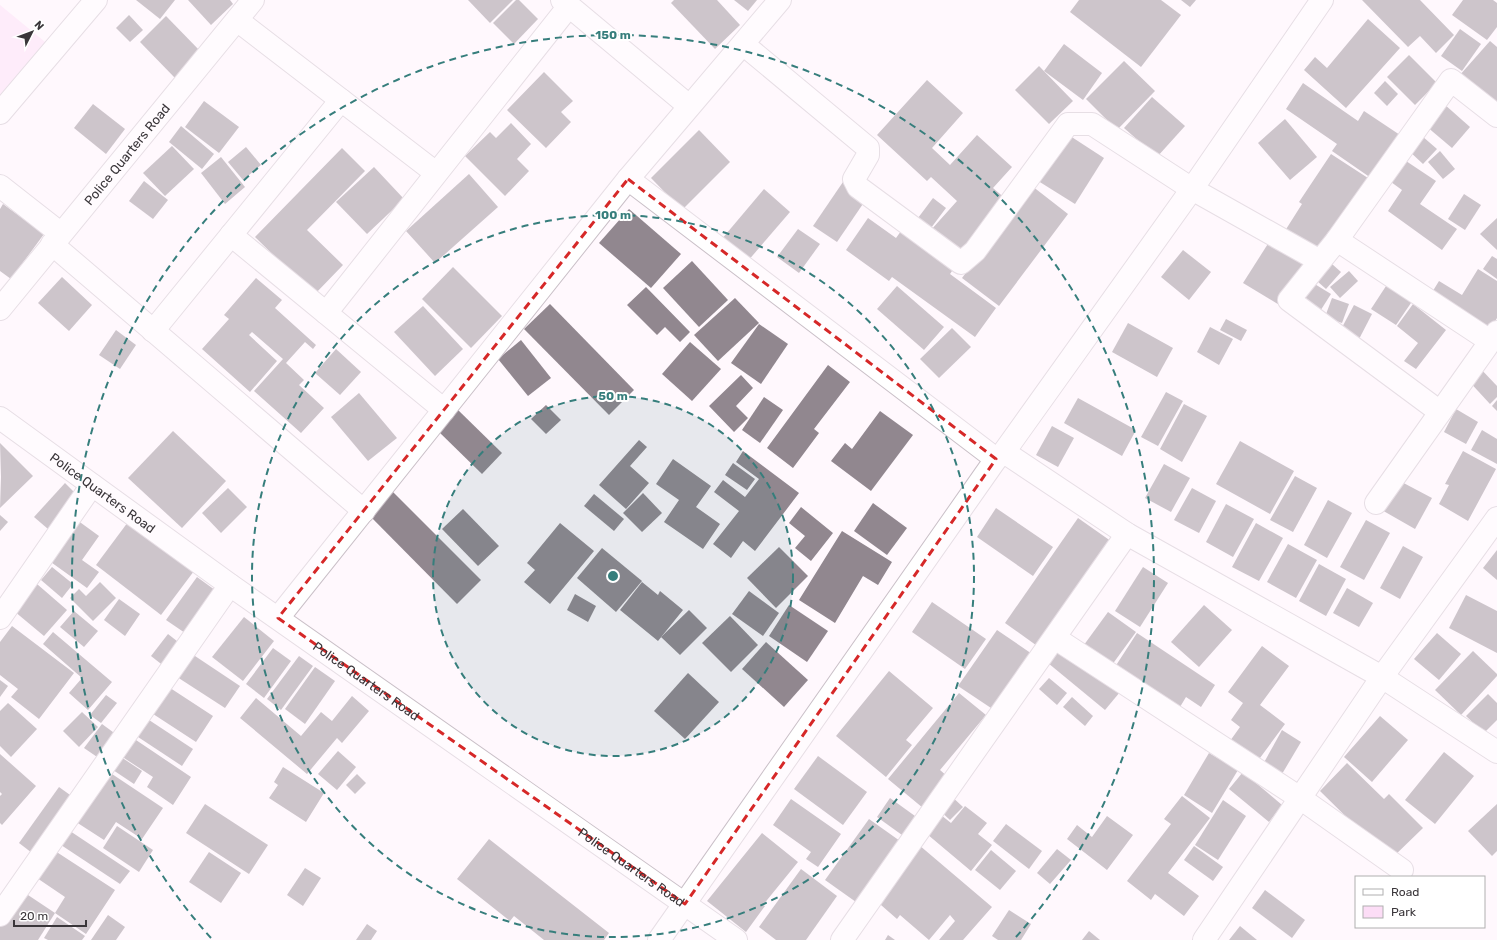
<svg xmlns="http://www.w3.org/2000/svg" width="1497" height="940" font-family="Rubik,sans-serif">
<style>
.green{fill:#fcddf6}
.building{fill:#91878f}
.lines{fill:none;stroke-linecap:round;stroke-linejoin:round}
.minor-casing{stroke:#cac0c8;stroke-width:24}
.minor{stroke:#fff;stroke-width:22}
.marked{fill:none;stroke:#d62828;stroke-width:3;stroke-dasharray:8 5;stroke-linejoin:round}
.ring{fill:none;stroke:#367e7c;stroke-width:2;stroke-dasharray:7 5}
.labels{text-anchor:middle;dominant-baseline:central;stroke-width:4;stroke-linejoin:round;paint-order:stroke}
.street-label{font-size:13px;fill:#3a363a;stroke:#fff}
.centre{fill:#367e7c;stroke:#fff;stroke-width:2}
.ring-label{font-size:12px;text-anchor:middle;font-weight:bold;fill:#367e7c;stroke:#fff;stroke-width:4;stroke-linejoin:round;paint-order:stroke}
</style>
<rect width="100%" height="100%" fill="#fff8fd"/>
<polygon class="green" points="0,5 50,46 0,105"/>
<g class="building">
<polygon points="136,0 175,0 160,19"/>
<polygon points="188,0 230,0 233,4 211,25"/>
<polygon points="468,0 513,0 490,23"/>
<polygon points="516,0 519,0 538,19 514,44 493,23"/>
<polygon points="674,0 717,0 740,25 715,49 671,3"/>
<polygon points="734,0 757,0 748,11"/>
<polygon points="1079,0 1161,0 1181,15 1141,67 1070,12"/>
<polygon points="1181,0 1196,0 1190,7"/>
<polygon points="1362,0 1420,0 1454,35 1436,53 1420,36 1408,47"/>
<polygon points="1463,0 1493,0 1497,3 1497,27 1487,40 1452,15"/>
<polygon points="129,15 143,30 130,42 116,28"/>
<polygon points="166,16 201,52 175,78 140,42"/>
<polygon points="1368,19 1400,48 1346,108 1304,70 1315,57 1327,68"/>
<polygon points="1460,29 1481,44 1462,71 1441,56"/>
<polygon points="1490,41 1497,47 1497,110 1459,76"/>
<polygon points="1064,44 1102,73 1083,100 1044,71"/>
<polygon points="1409,55 1437,83 1415,105 1387,77"/>
<polygon points="1124,61 1155,91 1117,130 1086,99"/>
<polygon points="1039,66 1073,101 1049,124 1015,90"/>
<polygon points="544,72 573,101 561,112 571,122 546,148 507,110"/>
<polygon points="927,80 963,113 932,148 950,165 977,135 1012,167 993,188 1007,200 957,255 931,230 957,201 931,177 927,181 877,135"/>
<polygon points="1385,81 1398,94 1387,106 1374,93"/>
<polygon points="1303,83 1358,121 1364,111 1400,135 1371,178 1332,151 1337,144 1286,109"/>
<polygon points="1152,97 1185,126 1157,157 1124,128"/>
<polygon points="204,101 239,127 219,153 185,127"/>
<polygon points="93,104 125,129 106,154 74,128"/>
<polygon points="1444,104 1470,127 1452,148 1426,126"/>
<polygon points="1285,119 1317,157 1290,180 1258,143"/>
<polygon points="511,123 531,144 517,159 529,171 505,196 465,156 490,132 496,138"/>
<polygon points="181,126 214,154 202,169 169,142"/>
<polygon points="699,130 730,162 682,210 651,178"/>
<polygon points="1064,132 1104,158 1075,204 1035,179"/>
<polygon points="1422,136 1437,149 1423,164 1408,150"/>
<polygon points="172,146 194,169 165,196 143,173"/>
<polygon points="246,147 261,165 243,180 228,162"/>
<polygon points="342,148 365,171 307,230 343,265 314,295 255,237"/>
<polygon points="1440,151 1455,169 1443,179 1428,162"/>
<polygon points="1331,154 1371,180 1320,258 1283,234 1302,204 1299,202"/>
<polygon points="221,157 245,187 225,204 201,173"/>
<polygon points="1406,161 1436,181 1420,204 1457,229 1442,250 1388,211 1402,190 1391,182"/>
<polygon points="374,167 404,199 367,234 336,202"/>
<polygon points="469,174 498,207 435,263 406,231"/>
<polygon points="845,179 869,195 837,242 813,226"/>
<polygon points="144,181 168,200 153,219 129,201"/>
<polygon points="1032,186 1068,214 999,306 962,278"/>
<polygon points="764,189 790,212 747,262 721,240"/>
<polygon points="1464,194 1481,205 1465,230 1448,219"/>
<polygon points="933,198 946,208 928,232 915,222"/>
<polygon points="3,204 44,234 11,279 0,271 0,209"/>
<polygon points="629,209 681,254 651,288 599,243"/>
<polygon points="868,218 896,238 904,227 956,265 950,274 996,308 975,337 892,277 889,281 846,250"/>
<polygon points="1497,218 1497,250 1480,234"/>
<polygon points="798,229 820,244 799,273 777,257"/>
<polygon points="1271,239 1308,263 1281,306 1243,283"/>
<polygon points="1183,250 1211,272 1189,300 1161,277"/>
<polygon points="1492,256 1497,259 1497,279 1483,269"/>
<polygon points="692,261 728,300 699,327 663,288"/>
<polygon points="1332,264 1341,272 1326,289 1317,281"/>
<polygon points="453,267 502,316 471,348 422,299"/>
<polygon points="1478,269 1497,281 1497,318 1489,331 1431,294 1439,281 1462,295"/>
<polygon points="1349,271 1358,281 1340,298 1330,287"/>
<polygon points="62,277 92,305 69,331 38,303"/>
<polygon points="256,278 282,300 275,308 316,345 313,349 305,342 286,363 304,380 299,385 324,408 301,433 254,391 283,359 252,332 249,335 277,361 250,392 202,349 229,319 224,315"/>
<polygon points="1313,283 1331,294 1317,316 1299,305"/>
<polygon points="1388,283 1413,300 1396,325 1371,309"/>
<polygon points="897,286 944,327 924,350 877,309"/>
<polygon points="646,287 690,332 680,342 665,327 657,335 627,305"/>
<polygon points="735,298 759,323 718,361 694,335"/>
<polygon points="1332,298 1349,304 1342,323 1325,317"/>
<polygon points="550,304 634,390 609,415 524,329"/>
<polygon points="1413,304 1446,330 1416,369 1404,361 1418,343 1397,326"/>
<polygon points="1354,305 1372,314 1357,343 1339,333"/>
<polygon points="423,306 463,349 435,376 394,332"/>
<polygon points="1226,319 1247,330 1241,341 1220,330"/>
<polygon points="1128,323 1173,348 1157,377 1112,352"/>
<polygon points="759,324 788,344 761,384 731,363"/>
<polygon points="1210,327 1233,339 1219,365 1197,352"/>
<polygon points="952,328 971,347 939,378 920,359"/>
<polygon points="116,330 136,345 120,369 99,355"/>
<polygon points="521,340 551,378 528,396 498,359"/>
<polygon points="690,342 721,369 692,401 662,374"/>
<polygon points="336,349 361,372 340,395 315,373"/>
<polygon points="828,365 850,382 814,429 819,433 793,468 767,448"/>
<polygon points="1478,366 1497,386 1497,397 1490,404 1466,378"/>
<polygon points="741,375 753,388 736,406 748,418 734,432 709,406"/>
<polygon points="1166,392 1183,401 1158,446 1141,437"/>
<polygon points="359,393 397,438 368,461 331,417"/>
<polygon points="764,397 783,410 760,443 742,430"/>
<polygon points="1078,398 1136,430 1122,456 1064,423"/>
<polygon points="1497,400 1497,411 1492,406"/>
<polygon points="1184,404 1207,416 1182,462 1160,449"/>
<polygon points="546,405 561,420 546,434 531,419"/>
<polygon points="457,409 502,453 482,474 437,430"/>
<polygon points="1456,409 1478,422 1466,444 1444,432"/>
<polygon points="880,411 913,435 871,491 831,461 845,443 852,449"/>
<polygon points="1052,426 1074,438 1058,467 1036,455"/>
<polygon points="1482,430 1497,439 1497,464 1471,450"/>
<polygon points="173,431 226,481 182,528 128,478"/>
<polygon points="639,440 647,447 630,466 649,483 626,509 599,485"/>
<polygon points="1240,441 1294,471 1270,514 1216,484"/>
<polygon points="0,443 33,476 0,508 1,477"/>
<polygon points="743,451 799,493 755,551 743,541 731,558 713,544 739,511 714,492 723,480 745,497 759,479 736,462"/>
<polygon points="1463,451 1496,469 1468,521 1439,504 1449,485 1445,484"/>
<polygon points="673,459 711,486 696,507 720,524 703,549 664,522 679,500 656,484"/>
<polygon points="733,463 755,479 747,490 725,475"/>
<polygon points="1164,464 1190,478 1171,512 1145,498"/>
<polygon points="1295,476 1317,488 1293,532 1270,520"/>
<polygon points="1396,479 1432,498 1415,529 1380,509"/>
<polygon points="65,483 78,496 48,529 34,517"/>
<polygon points="228,488 247,507 221,533 202,513"/>
<polygon points="1192,488 1216,501 1199,533 1174,520"/>
<polygon points="391,490 481,580 457,604 367,513"/>
<polygon points="643,493 662,513 642,532 623,513"/>
<polygon points="594,494 624,519 614,531 584,506"/>
<polygon points="1328,500 1352,513 1327,558 1304,545"/>
<polygon points="873,503 907,528 887,555 854,531"/>
<polygon points="1226,504 1254,519 1233,557 1206,542"/>
<polygon points="801,507 833,533 811,561 795,548 805,536 789,523"/>
<polygon points="996,508 1053,547 1033,576 977,537"/>
<polygon points="463,509 499,546 478,566 442,529"/>
<polygon points="0,515 8,522 0,531"/>
<polygon points="1078,518 1115,544 1040,648 1005,623"/>
<polygon points="77,520 99,536 82,560 99,572 87,588 48,560"/>
<polygon points="1366,520 1390,533 1364,580 1340,567"/>
<polygon points="128,522 194,571 161,615 96,565"/>
<polygon points="560,523 594,551 550,604 524,582 535,570 527,563"/>
<polygon points="1256,523 1283,538 1259,581 1232,567"/>
<polygon points="842,531 892,562 878,585 863,576 835,623 799,600"/>
<polygon points="1288,544 1317,560 1296,598 1267,582"/>
<polygon points="1403,546 1423,557 1400,599 1380,588"/>
<polygon points="779,547 808,576 776,608 747,578"/>
<polygon points="602,548 642,581 616,612 577,578"/>
<polygon points="1497,550 1497,580 1483,568"/>
<polygon points="1319,564 1346,579 1326,616 1299,601"/>
<polygon points="52,567 73,584 62,598 41,580"/>
<polygon points="1143,567 1168,583 1140,627 1115,611"/>
<polygon points="197,577 219,593 188,635 166,620"/>
<polygon points="100,582 116,598 93,621 70,598 79,589 86,596"/>
<polygon points="642,582 658,595 660,591 683,610 658,641 620,610"/>
<polygon points="37,584 67,610 44,636 14,611"/>
<polygon points="1347,588 1373,603 1359,627 1333,613"/>
<polygon points="749,591 779,613 763,636 732,614"/>
<polygon points="575,594 596,606 588,622 567,610"/>
<polygon points="1466,595 1497,611 1497,653 1449,628"/>
<polygon points="119,599 140,614 125,636 104,620"/>
<polygon points="932,602 986,639 965,669 912,632"/>
<polygon points="789,605 828,631 807,662 769,636"/>
<polygon points="1204,605 1232,630 1199,667 1171,642"/>
<polygon points="689,610 707,628 680,655 661,637"/>
<polygon points="74,611 98,631 84,647 60,627"/>
<polygon points="1108,612 1136,632 1109,669 1081,649"/>
<polygon points="730,616 758,645 731,672 702,643"/>
<polygon points="244,617 274,641 243,681 212,657"/>
<polygon points="12,626 74,673 39,719 11,697 18,689 0,675 0,642"/>
<polygon points="997,630 1035,656 994,710 958,686"/>
<polygon points="53,632 112,682 88,710 69,693 82,678 43,644"/>
<polygon points="1137,633 1215,685 1201,707 1186,697 1177,712 1113,670"/>
<polygon points="1437,633 1461,654 1439,680 1414,659"/>
<polygon points="168,634 182,645 165,667 151,656"/>
<polygon points="766,642 808,680 784,707 742,669"/>
<polygon points="1062,645 1120,692 1105,710 1048,663"/>
<polygon points="1262,646 1289,666 1260,705 1285,724 1257,762 1230,741 1240,727 1231,720 1243,703 1228,692"/>
<polygon points="273,648 291,661 264,698 246,684"/>
<polygon points="1473,651 1497,674 1497,676 1461,715 1435,690"/>
<polygon points="189,652 240,686 225,708 174,675"/>
<polygon points="299,656 313,666 281,710 267,699"/>
<polygon points="315,667 335,681 305,724 285,709"/>
<polygon points="889,671 933,708 906,740 912,745 886,777 836,736"/>
<polygon points="688,673 719,702 685,739 654,711"/>
<polygon points="1049,678 1067,693 1057,705 1039,689"/>
<polygon points="0,680 8,686 0,697"/>
<polygon points="164,684 213,716 196,742 147,710"/>
<polygon points="959,693 986,715 940,770 948,777 923,808 888,779"/>
<polygon points="1488,694 1497,703 1497,720 1484,733 1466,716"/>
<polygon points="106,695 117,703 101,723 90,715"/>
<polygon points="352,696 369,711 342,743 337,738 307,774 240,718 256,698 301,736 321,712 332,721"/>
<polygon points="1072,697 1093,716 1085,726 1063,707"/>
<polygon points="8,703 37,729 11,757 0,746 0,711"/>
<polygon points="82,712 98,727 79,747 63,731"/>
<polygon points="1380,716 1408,740 1372,782 1344,757"/>
<polygon points="146,718 193,749 182,766 135,735"/>
<polygon points="102,724 121,738 103,761 84,748"/>
<polygon points="1282,730 1301,742 1279,779 1261,768"/>
<polygon points="133,738 191,777 173,805 147,787 153,777 121,756"/>
<polygon points="338,751 356,767 337,790 318,774"/>
<polygon points="1444,752 1474,776 1435,824 1405,800"/>
<polygon points="1209,753 1238,770 1212,813 1184,795"/>
<polygon points="0,754 36,786 2,825 0,823 0,796 2,794 0,792"/>
<polygon points="818,756 867,792 843,825 794,789"/>
<polygon points="121,757 142,771 134,784 113,770"/>
<polygon points="1347,763 1384,799 1389,794 1423,828 1390,860 1320,791"/>
<polygon points="283,767 324,793 306,822 269,798 278,785 274,782"/>
<polygon points="106,770 163,808 142,839 116,822 104,840 73,820"/>
<polygon points="1243,772 1282,805 1269,822 1229,789"/>
<polygon points="357,774 366,783 355,794 346,785"/>
<polygon points="59,787 77,800 36,856 19,843"/>
<polygon points="949,794 963,807 950,820 937,808"/>
<polygon points="1182,796 1210,818 1168,873 1199,896 1184,916 1155,894 1151,900 1127,881 1171,824 1164,819"/>
<polygon points="890,798 915,816 902,835 877,817"/>
<polygon points="791,799 841,834 818,867 806,859 811,852 773,825"/>
<polygon points="1223,800 1246,816 1218,860 1195,845"/>
<polygon points="205,804 268,845 249,874 186,833"/>
<polygon points="1497,804 1497,851 1492,856 1468,831"/>
<polygon points="965,806 987,823 978,834 992,845 971,871 921,829 936,811 951,823"/>
<polygon points="1107,816 1133,835 1107,870 1067,839 1077,825 1092,837"/>
<polygon points="869,819 900,841 856,902 825,880"/>
<polygon points="1006,824 1042,851 1029,869 993,841"/>
<polygon points="117,826 153,850 139,872 103,848"/>
<polygon points="67,829 130,871 120,884 58,843"/>
<polygon points="762,833 798,862 763,905 765,906 746,932 707,901"/>
<polygon points="489,839 609,933 604,940 544,940 514,916 510,921 457,879"/>
<polygon points="919,845 992,907 963,940 939,940 955,921 950,915 929,940 900,915 897,919 873,898"/>
<polygon points="1194,846 1223,867 1213,881 1184,860"/>
<polygon points="52,849 115,890 86,934 55,913 65,897 34,876"/>
<polygon points="1057,849 1071,860 1050,884 1037,873"/>
<polygon points="991,850 1016,871 1000,890 975,870"/>
<polygon points="209,852 241,873 221,903 189,882"/>
<polygon points="305,868 321,878 303,906 287,895"/>
<polygon points="801,869 837,896 806,940 776,940 759,927"/>
<polygon points="1265,890 1305,920 1292,938 1252,908"/>
<polygon points="22,891 55,913 38,940 0,940 0,925"/>
<polygon points="1009,910 1031,924 1021,940 998,940 992,936"/>
<polygon points="108,915 125,927 116,940 91,940"/>
<polygon points="57,917 85,936 82,940 48,940 44,938"/>
<polygon points="367,924 377,931 371,940 356,940"/>
<polygon points="1240,926 1257,940 1229,940"/>
<polygon points="1089,931 1100,940 1082,940"/>
<polygon points="888,935 895,940 885,940"/>
</g>
<g class="lines">
<defs>
<g id="minor">
<polyline points="562,0 689,106"/>
<polyline points="237,20 436,173"/>
<polyline points="743,44 868,148 868,155 854,179 858,187 961,263 975,251 1068,124 1092,124 1192,189 1320,261"/>
<polyline points="0,113 96,0"/>
<polyline points="628,179 780,0"/>
<polyline points="0,186 60,233"/>
<polyline points="231,235 326,313"/>
<polyline points="1337,240 1451,80 1497,116"/>
<polyline points="52,244 364,511"/>
<path id="s1" d="M0,309L253,0"/>
<polyline points="153,331 341,100"/>
<polyline points="444,410 326,313 569,6"/>
<polyline points="1440,412 1289,300 1337,240 1490,341"/>
<path id="s2" d="M0,418L230,585L736,940"/>
<polyline points="1004,452 1127,534 1382,677 1497,752"/>
<polyline points="1376,503 1497,332"/>
<polyline points="0,618 92,485"/>
<polyline points="278,618 628,179 996,459"/>
<polyline points="1055,638 1300,798 1402,870"/>
<polyline points="0,915 230,585"/>
<polyline points="659,940 996,459 1004,452 1192,189 1322,0"/>
<polyline points="842,940 1127,534"/>
<polyline points="1204,940 1382,677 1497,518"/>
</g>
</defs>
<use href="#minor" class="minor-casing"/>
<use href="#minor" class="minor"/>
</g>
<path d="M0 0H1497V940H0ZM628,179L996,459L685,904L278,618Z" fill="#fff8fd" fill-opacity=".55" fill-rule="evenodd"/>
<path class="marked" d="M628,179L996,459L685,904L278,618Z"/>
<circle cx="613" cy="576" r="180" fill="#367e7c" fill-opacity=".12"/>
<g class="ring">
<circle cx="613" cy="576" r="180"/>
<circle cx="613" cy="576" r="361"/>
<path d="M211 938A541 541 0 1 1 1015 938"/>
</g>
<g class="labels">
<g class="street-label">
<text stroke="none"><textPath href="#s1" startOffset="200">Police Quarters Road</textPath></text>
<text stroke="none"><textPath href="#s2" startOffset="127">Police Quarters Road</textPath></text>
<text stroke="none"><textPath href="#s2" startOffset="451">Police Quarters Road</textPath></text>
<text stroke="none"><textPath href="#s2" startOffset="775">Police Quarters Road</textPath></text>
</g>
</g>
<circle cx="613" cy="576" r="6" class="centre"/>
<g class="ring-label">
<text x="613" y="39">150 m</text>
<text x="613" y="219">100 m</text>
<text x="613" y="400">50 m</text>
</g>
<rect x="1355" y="876" width="130" height="52" fill="#ffffff" stroke="#b0afb0"/>
<rect x="1363" y="889" width="20" height="6" fill="#ffffff" stroke="#b0afb0"/>
<text x="1391" y="896" font-size="12" fill="#3a363a">Road</text>
<rect x="1363" y="906" width="20" height="12" fill="#fcddf6" stroke="#b0afb0"/>
<text x="1391" y="916" font-size="12" fill="#3a363a">Park</text>
<g transform="translate(32 32) rotate(48)" stroke="#ffffff" stroke-width="3" paint-order="stroke">
<path d="M0-3L7 15L0 10L-7 15Z" fill="#3a363a"/>
<text y="-6" font-size="11" font-weight="bold" text-anchor="middle" fill="#3a363a">N</text>
</g>
<path d="M14 920v6h72v-6" fill="none" stroke="#3a363a" stroke-width="2"/>
<text x="20" y="920" font-size="12" fill="#3a363a" stroke="#ffffff" stroke-width="3" paint-order="stroke">20 m</text>
</svg>
